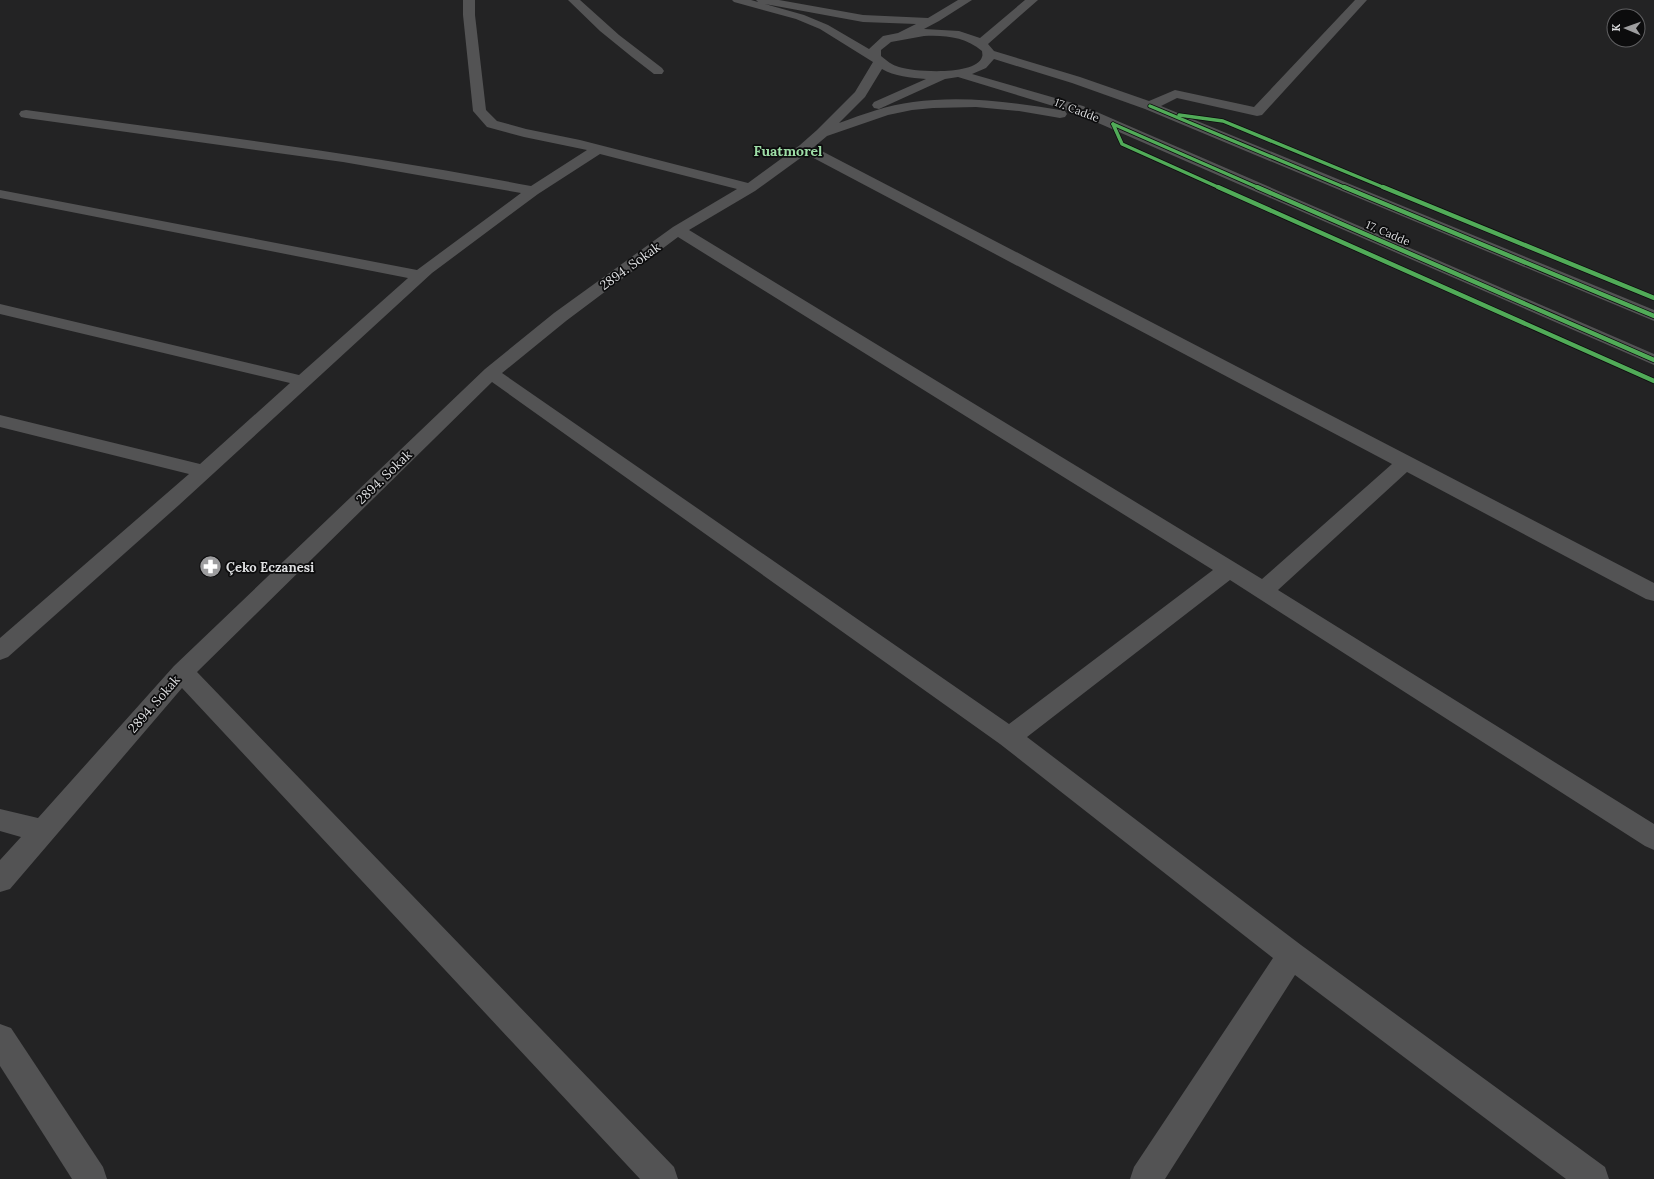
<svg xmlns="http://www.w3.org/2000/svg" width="1654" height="1179" font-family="Lora,serif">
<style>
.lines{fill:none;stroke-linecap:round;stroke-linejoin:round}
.minor{fill:#535354;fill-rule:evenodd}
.cycleway-far1-casing{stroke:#0c0c0d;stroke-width:5}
.cycleway-casing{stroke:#0c0c0d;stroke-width:6}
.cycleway-far1{stroke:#51ab58;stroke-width:3.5}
.cycleway{stroke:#51ab58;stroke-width:4.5}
.labels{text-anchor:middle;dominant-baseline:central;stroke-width:3.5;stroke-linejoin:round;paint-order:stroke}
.far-street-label{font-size:11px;fill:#dedfe1;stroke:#0c0c0d}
.street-label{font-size:13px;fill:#dedfe1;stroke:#0c0c0d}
.poi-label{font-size:13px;font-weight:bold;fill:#dedfe1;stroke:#0c0c0d;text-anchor:start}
.far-district-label{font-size:14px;font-weight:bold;fill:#9ddda6;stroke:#0c0c0d}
</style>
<rect width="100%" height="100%" fill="#232324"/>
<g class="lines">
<g class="minor">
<path d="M463,0H475V15L486,110L497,121L526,129L580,140L748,183L800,145L817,130L855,92L873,62L820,29L796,19L734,2L732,0H751L758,2L756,0H779L863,15L928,18L958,0H972L939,21L924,29L959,31L980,38L1025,0H1038L988,44L994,51L1080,77L1149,101L1175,90L1254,107L1355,0H1367L1262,115L1257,116L1177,98L1161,106L1654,310V321L1145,109L1072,83L994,59L986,68L972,74L1083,106L1654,354V365L1073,112L958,77L945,79L879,109L874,108L872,105L874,102L926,79C911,78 894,76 882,69L865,97L839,123C864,114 888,105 913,102C962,95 1012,102 1060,110L1065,111L1067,114L1065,117L1060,118L1019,111L976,107L933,108L912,110L888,115L827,136L814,147L1654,583V601L1646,599L1407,472L1278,590L1654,824V850L1645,846L1230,580L1027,737L1301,945L1605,1167L1609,1179H1566L1295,975L1165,1179H1130L1134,1167L1273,958L1000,744L492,382L197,672L674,1167L678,1179H640L182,688L10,889L0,892V860L21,837L0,831V809L38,818L174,666L485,369L554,313L673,227L737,189L600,154L538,194L432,273L179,505L8,657L0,660V638L189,474L0,427V415L200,464L290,383L0,314V304L299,375L408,278L0,198V190L417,270L521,193L343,162L26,118L21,117L19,114L21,111L26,110C195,133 363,154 531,186L587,150L524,137L487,127L473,111L463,15ZM765,4L863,22L916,24L898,33L883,36L869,49L828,25L804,15ZM924,36C946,35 965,37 982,51C982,53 983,55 982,57C976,76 914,72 899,67C892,65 887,61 881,56V50L891,42ZM806,154L1392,464L1262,579L689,230L755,191ZM678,237L1213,570L1009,724L502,373L566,321Z"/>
<polygon points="568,0 580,0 619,35 662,68 664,71 662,74 654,74 632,57 600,31"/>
<polygon points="0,1024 11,1028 103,1167 107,1179 72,1179 0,1066"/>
</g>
<defs>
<g id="cycleway-far1">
<polyline points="1150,106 1346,188"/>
<polyline points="1179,115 1223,121 1385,188"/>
<polyline points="1113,124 1122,144 1220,188"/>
<polyline points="1113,124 1259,188"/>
</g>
<g id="cycleway">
<polyline points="1218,187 1654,381"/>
<polyline points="1257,187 1654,360"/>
<polyline points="1344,187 1654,316"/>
<polyline points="1383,187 1654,298"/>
</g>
</defs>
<use href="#cycleway-far1" class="cycleway-far1-casing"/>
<use href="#cycleway" class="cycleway-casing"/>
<use href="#cycleway-far1" class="cycleway-far1"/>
<use href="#cycleway" class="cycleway"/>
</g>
<defs>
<symbol id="pharmacy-disc" viewBox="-11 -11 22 22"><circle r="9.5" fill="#9d9d9f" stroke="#0c0c0d"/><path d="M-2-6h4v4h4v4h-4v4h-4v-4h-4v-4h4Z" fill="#fff"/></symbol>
</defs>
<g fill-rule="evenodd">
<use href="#pharmacy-disc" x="198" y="554" width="25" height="25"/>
</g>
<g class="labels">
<g class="far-street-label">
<text transform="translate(1077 110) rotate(21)">17. Cadde</text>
<text transform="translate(1388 233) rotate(23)">17. Cadde</text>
</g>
<g class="street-label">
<text transform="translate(630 266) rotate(-36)">2894. Sokak</text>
<text transform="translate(384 477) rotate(-44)">2894. Sokak</text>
<text transform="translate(154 704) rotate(-49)">2894. Sokak</text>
</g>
<g class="poi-label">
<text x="226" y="567">Çeko Eczanesi</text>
</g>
<g class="far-district-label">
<text x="788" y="151">Fuatmorel</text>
</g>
</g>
<g transform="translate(1626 28) rotate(272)"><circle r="19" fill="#0c0c0d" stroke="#606062"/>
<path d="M0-3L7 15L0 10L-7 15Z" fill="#9d9d9f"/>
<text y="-6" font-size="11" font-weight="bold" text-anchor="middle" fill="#dedfe1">K</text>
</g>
</svg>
